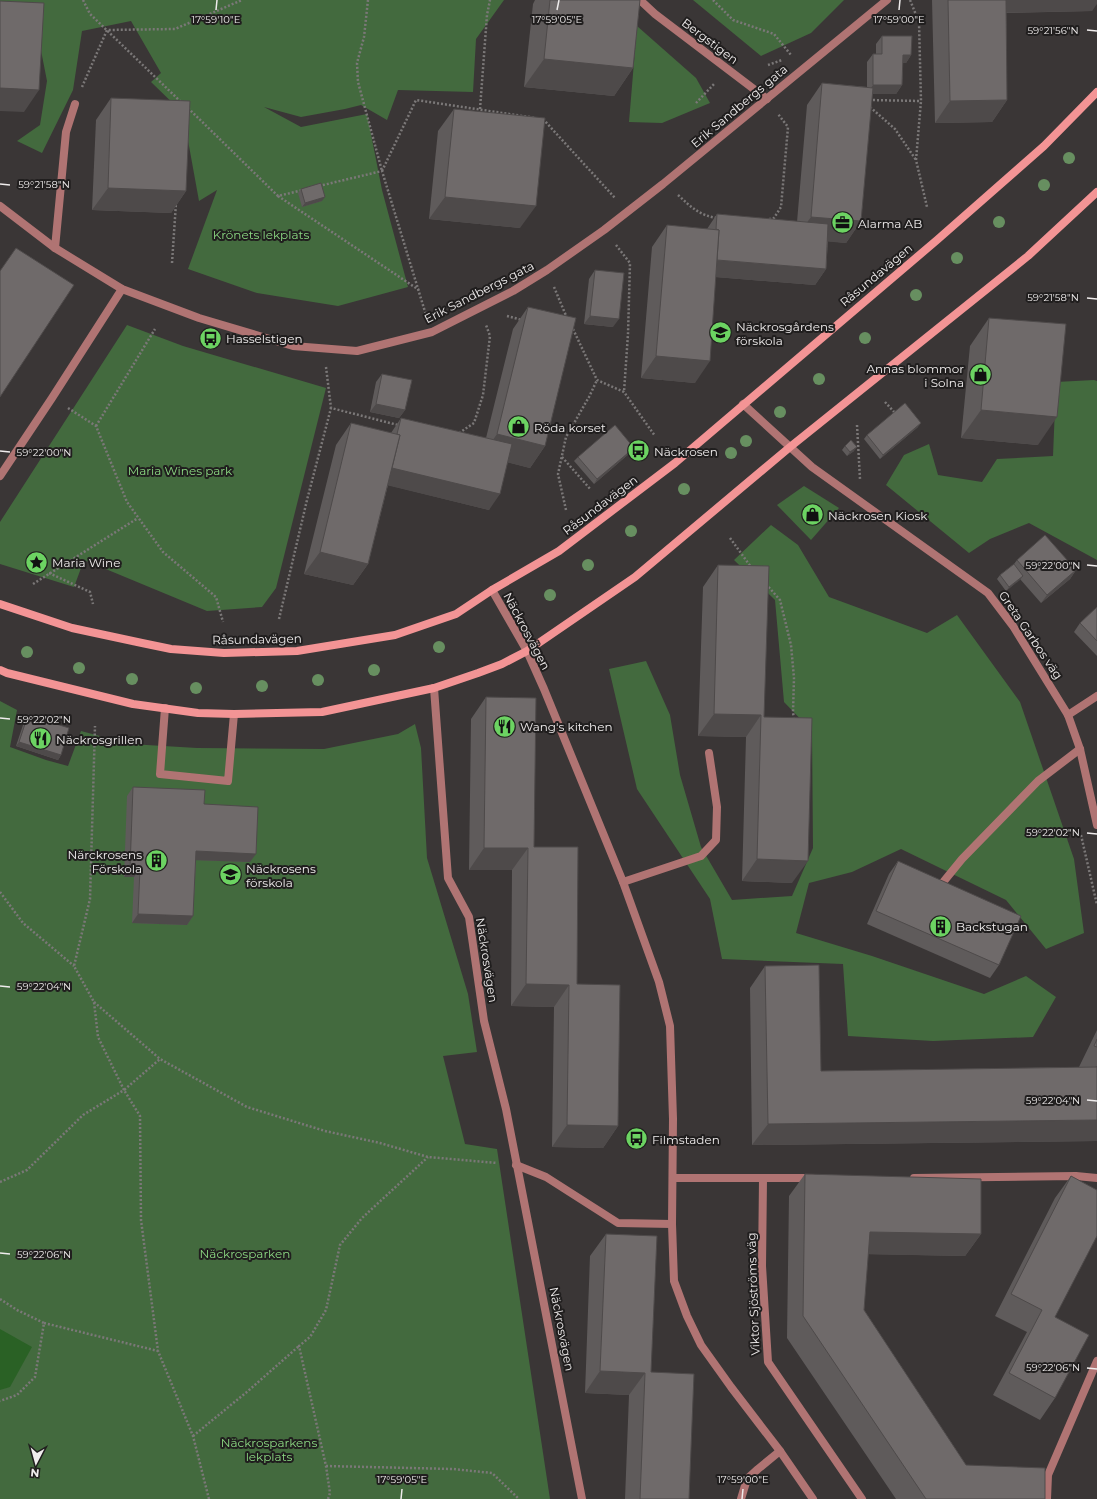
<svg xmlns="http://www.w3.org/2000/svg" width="1097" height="1499" font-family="Montserrat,sans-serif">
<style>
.green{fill:#436a3e}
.water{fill:#2a6125}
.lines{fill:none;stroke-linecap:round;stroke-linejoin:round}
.path{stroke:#7b7878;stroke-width:2.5;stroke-dasharray:2 2;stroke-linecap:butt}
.lane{stroke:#b07473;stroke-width:8}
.street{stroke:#b07473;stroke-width:8}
.secondary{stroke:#f39495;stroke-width:8}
.tree{fill:#678f60}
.wall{fill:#5f5b5b}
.shaded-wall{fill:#4e4a4a}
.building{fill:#6f6a6a;stroke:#4e4a4a}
.ticks{fill:none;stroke:#efecec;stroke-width:1.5}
.labels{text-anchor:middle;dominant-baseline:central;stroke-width:4;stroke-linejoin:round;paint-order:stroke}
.street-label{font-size:12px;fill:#efecec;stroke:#201e1e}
.poi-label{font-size:12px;fill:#efecec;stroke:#201e1e;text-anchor:start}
.park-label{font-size:12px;fill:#8bd882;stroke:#201e1e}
.ticks-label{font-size:10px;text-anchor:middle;fill:#efecec;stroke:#201e1e;stroke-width:4;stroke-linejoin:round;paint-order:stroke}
</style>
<rect width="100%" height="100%" fill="#3a3636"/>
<g class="green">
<polygon points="0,0 504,0 476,39 473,92 398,90 387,120 361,105 345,109 301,117 264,107 301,127 367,114 382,190 408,287 338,306 257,293 188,269 217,190 199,201 183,113 151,82 161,73 131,21 82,31 73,90 42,153 17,141 40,125 47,81 34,15 0,9"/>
<polygon points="693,0 844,0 811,33 761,56"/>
<polygon points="637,26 696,78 710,103 662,123 629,122"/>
<polygon points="127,325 183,346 326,388 276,588 262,607 207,611 84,560 74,587 0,564 0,522"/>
<polygon points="1094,380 1097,381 1097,560 1029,523 990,539 969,553 886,485 904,455 929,444 938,475 982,482 997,459 1053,456 1056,382"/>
<polygon points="804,486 839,508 811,540 777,505"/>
<polygon points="771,525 798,545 829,597 927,633 957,615 1020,702 1074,859 1084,933 1046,949 1006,900 901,849 852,872 809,883 796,933 872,956 984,994 1026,976 1056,997 1033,1037 933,1041 848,1036 843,964 722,959 710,899 637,789 609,669 646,661 670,715 680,775 701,847 732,900 792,896 813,848 812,731 784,702 775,600 734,560"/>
<polygon points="0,701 17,710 10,747 46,760 68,766 81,731 130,744 197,748 324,749 398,734 415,724 421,748 427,858 468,994 477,1052 443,1056 465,1144 497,1149 550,1499 0,1499"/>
</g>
<polygon class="water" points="0,1329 32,1347 10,1387 0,1390"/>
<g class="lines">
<g class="path">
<polyline points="83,0 90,14 181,102"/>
<polyline points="368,0 364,37 357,63 358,82 382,171"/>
<polyline points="713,0 733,20 774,34 791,55"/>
<polyline points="910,0 919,22 921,101 916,160 927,207"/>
<polyline points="768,65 782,60"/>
<polyline points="82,87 107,30 175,29 242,0"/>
<polyline points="869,100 921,101"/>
<polyline points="696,103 715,83"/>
<polyline points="870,107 895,129 916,160"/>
<polyline points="188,108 278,196 303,190"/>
<polyline points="480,109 487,15 490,0"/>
<polyline points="543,119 615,198"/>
<polyline points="382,171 416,100 536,118"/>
<polyline points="319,186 382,171 426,315"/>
<path d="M678,195C691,207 700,216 718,218"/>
<polyline points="278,196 419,290"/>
<polyline points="765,220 774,218 781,207 788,127 778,114"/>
<polyline points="616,245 630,263 628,334 624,392"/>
<polyline points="172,263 176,203"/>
<polyline points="554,287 567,318"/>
<polyline points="507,316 522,320"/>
<polyline points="573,329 597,380 624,392 655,436"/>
<polyline points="326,367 331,408 398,425"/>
<polyline points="885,402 895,413"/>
<polyline points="68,408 96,426 127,502 163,552 216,597 223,622"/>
<polyline points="857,425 860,479"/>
<polyline points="96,426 155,329"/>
<polyline points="459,433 474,423 483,395 490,336 486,325"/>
<polyline points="562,457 591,490"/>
<polyline points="566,510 558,474 566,437 589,397 597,380"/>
<polyline points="730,538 751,567"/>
<polyline points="49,573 90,592 93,604"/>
<polyline points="33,584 138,518"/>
<polyline points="766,584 780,600 791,645 794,678 793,712 794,720"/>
<polyline points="279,619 307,500 331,408"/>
<polyline points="1081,835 1097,905"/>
<polyline points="0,892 23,923 74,966"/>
<polyline points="94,1002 160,1059"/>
<polyline points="0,1182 27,1170 83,1115 124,1090 98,1037 94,1002 74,966 90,899 95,726"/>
<polyline points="0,1299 17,1310 44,1323 35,1377 17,1395 0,1401"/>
<polyline points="44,1323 158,1351"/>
<polyline points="193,1436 248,1391 299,1346"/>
<polyline points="326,1466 453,1469 492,1473 519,1499"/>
<polyline points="209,1499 193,1436 158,1351 141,1220 140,1116 124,1090 160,1059 247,1107 325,1131 380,1143 428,1157 497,1163"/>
<polyline points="328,1499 330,1493 326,1466 299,1346 310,1337 326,1310 340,1245 362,1218 428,1157"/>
</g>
<g class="lane">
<polyline points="55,248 66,132 75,104"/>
<polyline points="165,708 160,774 228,781 234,714"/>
<polyline points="940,886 962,859 1038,781 1080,749"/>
<polyline points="763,1179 762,1266 768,1362 862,1499"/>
</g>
<g class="street">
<polyline points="640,0 655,14 767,99"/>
<polyline points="0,206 55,248 122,289 199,318 293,346 357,351 432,332 513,291 547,270 604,230 663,184 887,0"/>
<polyline points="743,404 812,467 988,593 1013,626 1068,715 1080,749 1097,825"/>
<polyline points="0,476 52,398 122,289"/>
<polyline points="492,590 527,651 544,689 623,882 659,982 670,1026 673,1119 672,1224 674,1281 687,1316 701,1345 731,1387 780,1451 813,1499"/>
<polyline points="434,688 448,878 469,917 484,1021 506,1109 582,1499"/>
<polyline points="1068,715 1097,696"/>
<polyline points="623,882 701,856 716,840 717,807 709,753"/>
<polyline points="516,1165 546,1177 618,1223 672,1224"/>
<polyline points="673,1178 812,1178"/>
<polyline points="914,1178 1076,1176 1097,1178"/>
<polyline points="741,1499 747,1479 758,1469 780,1451"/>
<polyline points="1047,1499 1048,1475 1097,1361"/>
</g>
<g class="secondary">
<polyline points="0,604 72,628 142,643 171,649 224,653 297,651 395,635 456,614 492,590 559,551 675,463 937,240 1044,146 1097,92"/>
<polyline points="0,670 7,673 133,704 198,713 234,714 322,712 434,688 478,673 502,664 527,651 635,577 790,447 1028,256 1097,192"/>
</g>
</g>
<g class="tree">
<circle cx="1069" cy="158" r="6"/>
<circle cx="1044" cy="185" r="6"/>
<circle cx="999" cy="222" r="6"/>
<circle cx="957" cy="258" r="6"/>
<circle cx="916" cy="295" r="6"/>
<circle cx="865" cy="338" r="6"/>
<circle cx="819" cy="379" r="6"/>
<circle cx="780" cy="412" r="6"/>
<circle cx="746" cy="441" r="6"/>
<circle cx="731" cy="453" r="6"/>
<circle cx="684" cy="489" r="6"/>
<circle cx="631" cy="531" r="6"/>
<circle cx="588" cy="565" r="6"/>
<circle cx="550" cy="595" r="6"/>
<circle cx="439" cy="647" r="6"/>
<circle cx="27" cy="652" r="6"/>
<circle cx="79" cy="668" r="6"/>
<circle cx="374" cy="670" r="6"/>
<circle cx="132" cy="679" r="6"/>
<circle cx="318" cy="680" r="6"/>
<circle cx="262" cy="686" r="6"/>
<circle cx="196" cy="688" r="6"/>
</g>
<g class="wall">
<polygon points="535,0 640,0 633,68 614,96 524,87 533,4"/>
<polygon points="932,0 1097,0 1092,11 1006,13 1007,100 992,122 935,123"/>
<polygon points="882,36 911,55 906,63 903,63 902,85 896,94 872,94 861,221 846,243 828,241 826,269 815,285 716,277 695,383 641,378 652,247 667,225 707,229 717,214 797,222 807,105 822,83 867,87 867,62 873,54 876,54 876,44"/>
<polygon points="111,98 186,191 171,213 92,210 96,120"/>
<polygon points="454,109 520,228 429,219 438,131"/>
<polygon points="301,189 322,201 302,207 298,193"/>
<polygon points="595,270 613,327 584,324 589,279"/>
<polygon points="528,307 545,446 530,468 507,462 489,510 388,485 368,564 353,585 304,574 336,445 351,423 391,433 401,418 486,438 513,329"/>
<polygon points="989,318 1038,445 961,438 970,346"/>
<polygon points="382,374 405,410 399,418 370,412 376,382"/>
<polygon points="918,427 880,459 864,439 867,435"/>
<polygon points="845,446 854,451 847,456 842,450"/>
<polygon points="631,452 594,484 574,461 578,457"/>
<polygon points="1017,560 1076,570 1070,579 1041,603 1020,579 1006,591 997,579 1000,575 1014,564"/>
<polygon points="718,565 764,717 792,883 742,881 746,737 698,736 703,587"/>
<polygon points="1097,607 1097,656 1074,632 1080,623"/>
<polygon points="486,697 534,847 577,984 618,1126 603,1148 552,1147 554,1007 511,1006 512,870 469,870 471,719"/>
<polygon points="28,715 61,755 58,760 16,746 25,719"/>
<polygon points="133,787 204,804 250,862 196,860 193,916 187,925 132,923 134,877 124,877 127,796"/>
<polygon points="898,861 999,965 990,978 867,924 889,874"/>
<polygon points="765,966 821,1071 1079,1067 1097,1030 1097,1141 752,1145 750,988"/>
<polygon points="805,1174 981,1234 965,1256 868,1254 864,1310 966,1465 1045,1499 896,1499 787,1338 789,1196"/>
<polygon points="1071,1176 1055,1317 1055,1398 1040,1420 993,1395 1027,1332 995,1316 1055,1198"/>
<polygon points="606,1234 651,1372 689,1499 625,1499 629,1395 585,1393 590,1256"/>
</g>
<g class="shaded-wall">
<polygon points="999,0 1097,0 1097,4 1092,11 990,13"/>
<polygon points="903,55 911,55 906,63 897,63"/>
<polygon points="544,59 633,68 614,96 524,87"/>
<polygon points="873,85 902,85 896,94 867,94"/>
<polygon points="0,88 39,90 24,112 0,111"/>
<polygon points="1007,100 992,122 935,123 950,101"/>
<polygon points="108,188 186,191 171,213 92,210"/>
<polygon points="325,197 322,201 302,207 305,203"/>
<polygon points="445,197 536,206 520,228 429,219"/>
<polygon points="811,217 861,221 846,243 795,239"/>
<polygon points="713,260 826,269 815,285 702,276"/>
<polygon points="590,316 619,319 613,327 584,324"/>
<polygon points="656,356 710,361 695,383 641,378"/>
<polygon points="376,404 405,410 399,418 370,412"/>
<polygon points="981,410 1057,417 1038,445 961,438"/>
<polygon points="921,423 918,427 880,459 883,455"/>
<polygon points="497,434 545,446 530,468 482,456"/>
<polygon points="857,447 854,451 847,456 850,452"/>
<polygon points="634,448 631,452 594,484 597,479"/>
<polygon points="389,467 500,494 489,510 378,483"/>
<polygon points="320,552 368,564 353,585 304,574"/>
<polygon points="1076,570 1070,579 1041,603 1047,595"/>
<polygon points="1023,576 1020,580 1006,591 1009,587"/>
<polygon points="714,714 761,715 746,737 698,736"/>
<polygon points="19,742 61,755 58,760 16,746"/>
<polygon points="484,848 528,848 512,870 469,870"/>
<polygon points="196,851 256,854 250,862 190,860"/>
<polygon points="757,859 808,861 792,883 742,881"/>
<polygon points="130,868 140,869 134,877 124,877"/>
<polygon points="138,914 193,916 187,925 132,923"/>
<polygon points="526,984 569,985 554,1007 511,1006"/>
<polygon points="1097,1120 1097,1141 752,1145 768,1124"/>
<polygon points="567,1125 618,1126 603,1148 552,1147"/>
<polygon points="870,1232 981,1234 965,1256 855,1254"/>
<polygon points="600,1371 645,1373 629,1395 585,1393"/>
</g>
<g class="building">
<polygon points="550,0 640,0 633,68 544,59"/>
<polygon points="948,0 1006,0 1007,100 950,101"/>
<polygon points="0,1 44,3 39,90 0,88"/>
<polygon points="882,36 912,36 911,55 903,55 902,85 873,85 873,54 882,54"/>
<polygon points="822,83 873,88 861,221 811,217"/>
<polygon points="111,98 190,101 186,191 108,188"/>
<polygon points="454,109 545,118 536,206 445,197"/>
<polygon points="321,183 325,197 305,203 301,189"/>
<polygon points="717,214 828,224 826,269 717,260 719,230 716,229"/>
<polygon points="667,225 719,230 710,361 656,356"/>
<polygon points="16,248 74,285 0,397 0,271"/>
<polygon points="595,270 624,273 619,319 590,316"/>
<polygon points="528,307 576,318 545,446 497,434"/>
<polygon points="989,318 1066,324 1057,417 981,410"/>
<polygon points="382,374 412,380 405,410 376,404"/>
<polygon points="905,403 921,423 883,455 867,435"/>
<polygon points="401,418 512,444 500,494 392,468 400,435 397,434"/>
<polygon points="351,423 400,435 368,564 320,552"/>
<polygon points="615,425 634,448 597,479 578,457"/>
<polygon points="851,440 857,447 850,452 845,446"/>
<polygon points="1045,535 1076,570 1047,595 1017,560"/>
<polygon points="1014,564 1023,576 1009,587 1000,575"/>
<polygon points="718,565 769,566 764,717 812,718 808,861 757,859 761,715 714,714"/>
<polygon points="1097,607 1097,641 1080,623"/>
<polygon points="486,697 536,698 534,847 578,847 577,984 620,985 618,1126 567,1125 569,985 526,984 528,848 484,848"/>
<polygon points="28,715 69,728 61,755 19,742"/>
<polygon points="133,787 205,790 204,804 258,807 256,854 196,851 193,916 138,914 140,869 130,868"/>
<polygon points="898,861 1021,916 999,965 876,911"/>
<polygon points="819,965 821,1071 1097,1067 1097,1066 1097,1120 768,1124 765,966"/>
<polygon points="1097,1039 1097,1047 1094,1046"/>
<polygon points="805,1174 981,1179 981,1234 870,1232 864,1310 966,1465 1045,1468 1045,1499 926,1499 803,1316"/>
<polygon points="1071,1176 1097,1190 1097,1236 1055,1317 1089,1335 1055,1398 1009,1373 1042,1310 1011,1294"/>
<polygon points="606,1234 657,1236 651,1372 694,1374 689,1499 640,1499 645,1373 600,1371"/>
</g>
<path class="ticks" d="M216,10L217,0M557,10L559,0M899,10L900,0M1087,30L1097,31M0,184L10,185M1087,298L1097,299M0,451L10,452M1087,565L1097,566M0,718L10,719M1087,833L1097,834M0,986L10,987M1087,1100L1097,1101M0,1253L10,1254M1087,1368L1097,1369M401,1499L402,1489M742,1499L743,1489"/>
<defs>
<symbol id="office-disc" viewBox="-11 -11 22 22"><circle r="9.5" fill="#6cd362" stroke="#201e1e"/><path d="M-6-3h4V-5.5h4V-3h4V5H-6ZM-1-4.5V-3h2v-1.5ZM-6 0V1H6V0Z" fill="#111"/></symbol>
<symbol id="school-disc" viewBox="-11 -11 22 22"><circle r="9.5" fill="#6cd362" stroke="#201e1e"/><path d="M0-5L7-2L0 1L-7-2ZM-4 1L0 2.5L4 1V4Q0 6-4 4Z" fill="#111"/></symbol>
<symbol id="bus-disc" viewBox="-11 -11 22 22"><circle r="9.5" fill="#6cd362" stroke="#201e1e"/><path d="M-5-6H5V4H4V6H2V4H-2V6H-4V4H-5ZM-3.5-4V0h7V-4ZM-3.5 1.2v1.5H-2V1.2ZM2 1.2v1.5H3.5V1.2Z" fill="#111"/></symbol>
<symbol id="shop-disc" viewBox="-11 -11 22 22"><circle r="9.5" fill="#6cd362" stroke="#201e1e"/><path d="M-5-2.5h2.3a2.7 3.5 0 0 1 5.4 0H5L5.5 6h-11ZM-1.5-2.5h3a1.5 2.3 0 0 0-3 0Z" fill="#111"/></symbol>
<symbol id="sight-disc" viewBox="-11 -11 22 22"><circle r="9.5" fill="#6cd362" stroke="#201e1e"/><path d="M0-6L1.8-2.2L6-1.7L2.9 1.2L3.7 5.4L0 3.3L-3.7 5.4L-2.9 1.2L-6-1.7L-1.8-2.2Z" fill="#111"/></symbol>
<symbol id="restaurant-disc" viewBox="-11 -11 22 22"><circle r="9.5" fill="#6cd362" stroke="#201e1e"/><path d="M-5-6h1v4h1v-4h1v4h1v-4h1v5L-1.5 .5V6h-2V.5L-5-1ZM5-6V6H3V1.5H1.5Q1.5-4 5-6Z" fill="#111"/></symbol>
<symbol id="building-disc" viewBox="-11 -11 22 22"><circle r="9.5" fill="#6cd362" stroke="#201e1e"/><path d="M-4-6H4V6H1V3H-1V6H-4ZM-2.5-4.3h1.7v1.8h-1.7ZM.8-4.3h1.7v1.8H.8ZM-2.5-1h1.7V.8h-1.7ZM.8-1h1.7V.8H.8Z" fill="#111"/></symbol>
</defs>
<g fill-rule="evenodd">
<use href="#office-disc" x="830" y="210" width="25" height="25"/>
<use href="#school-disc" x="708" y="320" width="25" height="25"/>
<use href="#bus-disc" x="198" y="326" width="25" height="25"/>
<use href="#shop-disc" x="968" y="362" width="25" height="25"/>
<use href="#shop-disc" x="506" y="414" width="25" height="25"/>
<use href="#bus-disc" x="626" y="438" width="25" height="25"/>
<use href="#shop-disc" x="800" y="502" width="25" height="25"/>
<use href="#sight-disc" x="24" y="550" width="25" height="25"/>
<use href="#restaurant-disc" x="492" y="714" width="25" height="25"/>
<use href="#restaurant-disc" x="28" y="726" width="25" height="25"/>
<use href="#building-disc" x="144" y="848" width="25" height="25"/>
<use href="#school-disc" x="218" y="862" width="25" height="25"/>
<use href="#building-disc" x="928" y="914" width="25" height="25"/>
<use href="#bus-disc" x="624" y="1126" width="25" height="25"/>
</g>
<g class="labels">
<g class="street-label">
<text transform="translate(710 41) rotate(37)">Bergstigen</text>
<text transform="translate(739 106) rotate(-40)">Erik Sandbergs gata</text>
<text transform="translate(876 275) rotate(-40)">Råsundavägen</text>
<text transform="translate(479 292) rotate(-27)">Erik Sandbergs gata</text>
<text transform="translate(600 505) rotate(-37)">Råsundavägen</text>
<text transform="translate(527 631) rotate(62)">Näckrosvägen</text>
<text transform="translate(1031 635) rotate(56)">Greta Garbos väg</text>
<text transform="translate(257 639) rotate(-1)">Råsundavägen</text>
<text transform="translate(487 960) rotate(81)">Näckrosvägen</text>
<text transform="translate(753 1294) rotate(-92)">Viktor Sjöströms väg</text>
<text transform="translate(562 1329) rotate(79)">Näckrosvägen</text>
</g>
<g class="poi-label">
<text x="858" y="223">Alarma AB</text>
<text x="736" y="326">Näckrosgårdens<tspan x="736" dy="14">förskola</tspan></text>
<text x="226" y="338">Hasselstigen</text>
<text x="964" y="368" text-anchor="end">Annas blommor<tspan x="964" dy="14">i Solna</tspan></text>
<text x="534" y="427">Röda korset</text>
<text x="654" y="451">Näckrosen</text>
<text x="828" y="515">Näckrosen Kiosk</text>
<text x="52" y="562">Maria Wine</text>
<text x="520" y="726">Wang's kitchen</text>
<text x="56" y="739">Näckrosgrillen</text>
<text x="142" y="854" text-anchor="end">Närckrosens<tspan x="142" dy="14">Förskola</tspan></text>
<text x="246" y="868">Näckrosens<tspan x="246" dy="14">förskola</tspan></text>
<text x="956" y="926">Backstugan</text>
<text x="652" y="1139">Filmstaden</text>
</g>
<g class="park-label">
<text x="261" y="234">Krönets lekplats</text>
<text x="180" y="470">Maria Wines park</text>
<text x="245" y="1253">Näckrosparken</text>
<text x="269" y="1442">Näckrosparkens<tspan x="269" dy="14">lekplats</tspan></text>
</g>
</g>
<g class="ticks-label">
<text x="216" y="23">17°59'10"E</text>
<text x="557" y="23">17°59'05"E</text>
<text x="899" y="23">17°59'00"E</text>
<text x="1053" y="34">59°21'56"N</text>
<text x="44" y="188">59°21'58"N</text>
<text x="1053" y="301">59°21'58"N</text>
<text x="44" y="456">59°22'00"N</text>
<text x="1053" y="569">59°22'00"N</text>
<text x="44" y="723">59°22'02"N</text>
<text x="1053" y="836">59°22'02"N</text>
<text x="44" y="990">59°22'04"N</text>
<text x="1053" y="1104">59°22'04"N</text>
<text x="44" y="1258">59°22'06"N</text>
<text x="1053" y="1371">59°22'06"N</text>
<text x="402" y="1483">17°59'05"E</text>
<text x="743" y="1483">17°59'00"E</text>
</g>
<g transform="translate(36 1463) rotate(186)" stroke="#201e1e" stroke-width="3" paint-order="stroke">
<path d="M0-3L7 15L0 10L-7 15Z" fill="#efecec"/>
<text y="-6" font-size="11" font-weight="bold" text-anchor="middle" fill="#efecec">N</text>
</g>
</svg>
